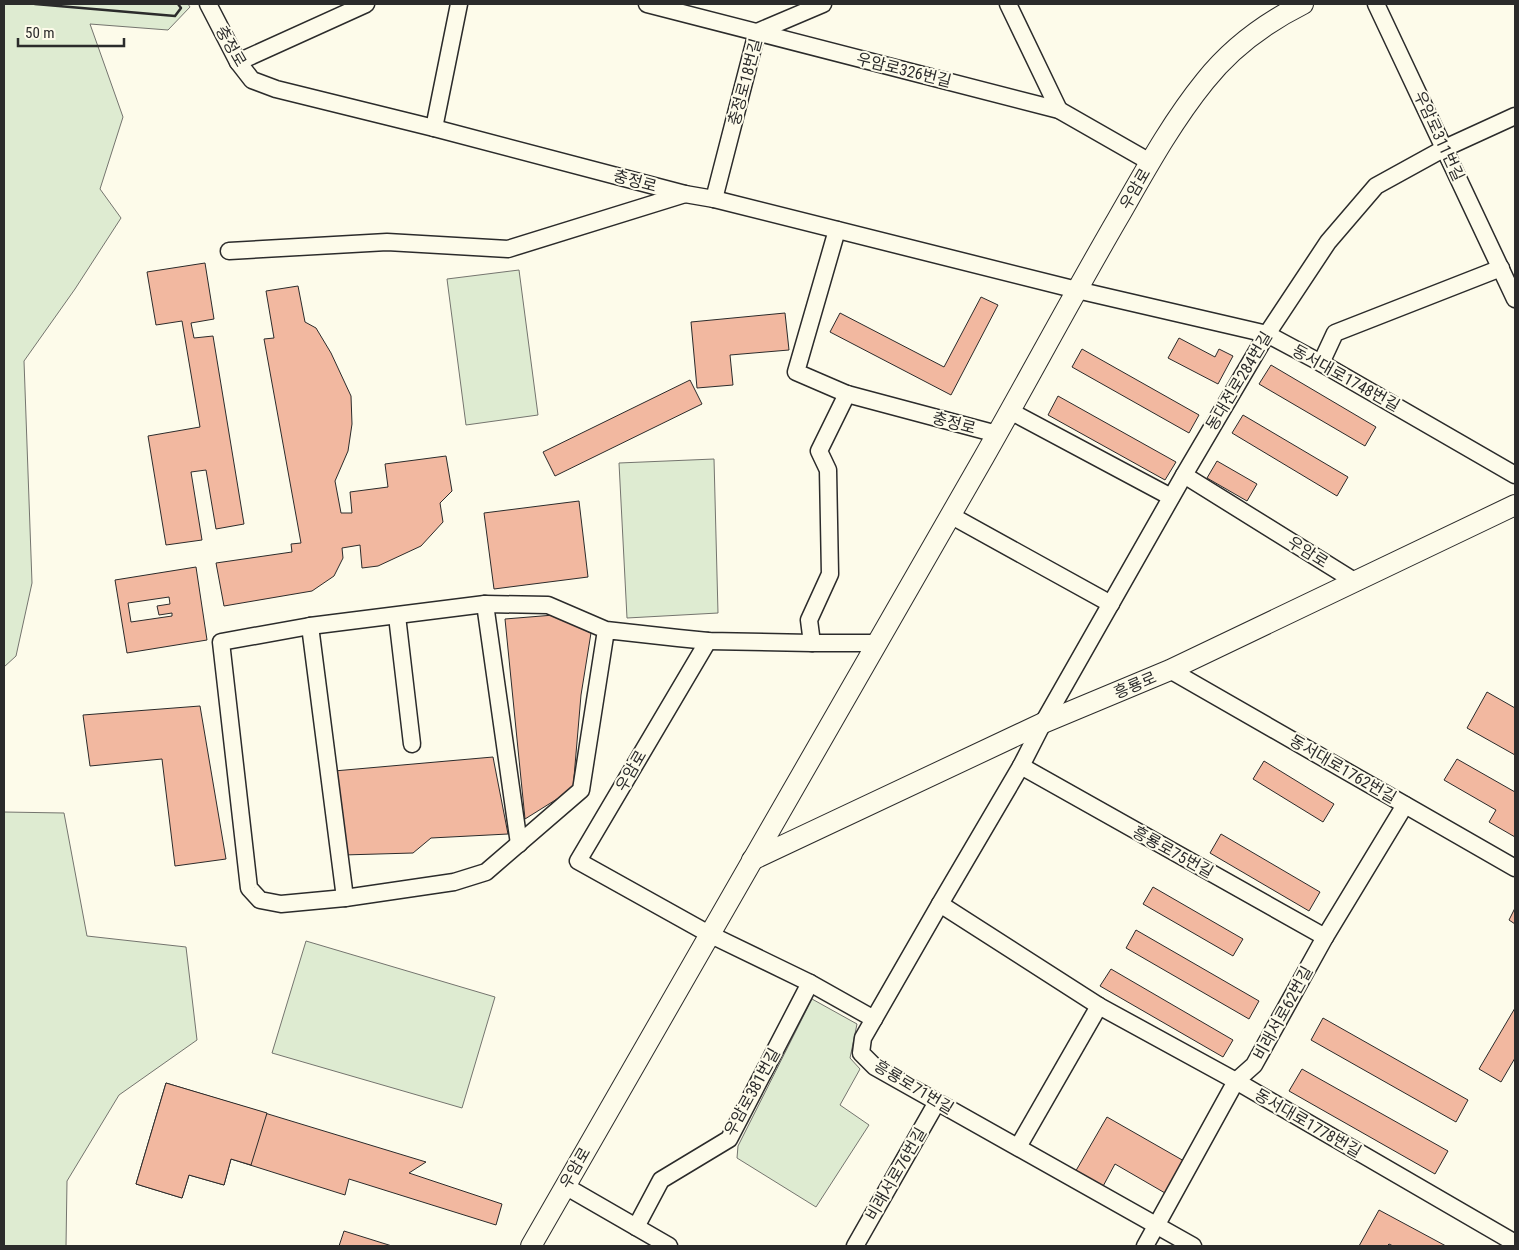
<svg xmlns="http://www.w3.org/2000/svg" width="1519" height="1250" font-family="'Roboto Condensed','Noto Sans KR',sans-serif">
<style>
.green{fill:#deebd1;stroke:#74746e}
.building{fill:#f2b8a0;stroke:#2b2b2b;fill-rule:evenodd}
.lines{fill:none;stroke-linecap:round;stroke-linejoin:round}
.minor-casing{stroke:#2b2b2b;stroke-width:19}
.major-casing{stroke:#2b2b2b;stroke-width:22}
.minor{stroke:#fdfbea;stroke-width:16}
.major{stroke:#fdfbea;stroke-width:20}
.wall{stroke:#2b2b2b;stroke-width:2.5}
.labels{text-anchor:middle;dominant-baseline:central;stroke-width:4;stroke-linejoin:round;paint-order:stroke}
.street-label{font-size:16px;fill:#2b2b2b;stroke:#fdfbea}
</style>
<rect width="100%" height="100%" fill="#fdfbea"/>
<g class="green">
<polygon points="4,4 188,4 190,7 168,30 90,24 123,117 100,189 121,218 75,289 24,361 32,583 16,656 4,667"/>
<polygon points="519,270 538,415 466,425 447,279"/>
<polygon points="714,459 718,613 627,618 619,463"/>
<polygon points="4,812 64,813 87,936 186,947 197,1040 119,1095 67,1181 66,1246 4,1246"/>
<polygon points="306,941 495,997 462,1108 272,1053"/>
<polygon points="812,999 857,1024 850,1058 860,1069 840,1105 869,1125 816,1207 737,1158 738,1146"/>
</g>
<g class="building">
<polygon points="205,263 214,319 191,323 194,338 213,336 244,524 216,529 206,470 191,472 202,540 166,545 148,436 200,427 182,321 156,325 147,272"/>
<polygon points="298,286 305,322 316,328 331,353 351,396 352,424 348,451 335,481 341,513 352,513 350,492 388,487 385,464 446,456 452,491 440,503 443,522 421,546 378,566 362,568 360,545 342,548 343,558 334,576 312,591 224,606 216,563 292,552 291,544 301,543 264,339 274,338 266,291"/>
<polygon points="981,297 998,305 951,395 830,332 840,313 944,367"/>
<polygon points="785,313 789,350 730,355 733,385 697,388 691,322"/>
<polygon points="1179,338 1215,357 1219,349 1233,356 1218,384 1168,358"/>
<polygon points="1082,349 1199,415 1189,433 1072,367"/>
<polygon points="1271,365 1376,427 1365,446 1259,384"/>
<polygon points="690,380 702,404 555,476 543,452"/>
<polygon points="1058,396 1176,462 1165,480 1048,415"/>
<polygon points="1243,415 1348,477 1337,496 1232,433"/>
<polygon points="1217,461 1257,484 1247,501 1207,478"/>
<polygon points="579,501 588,577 494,589 484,513"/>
<path d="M196,567L207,640L127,653L115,580ZM169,597L170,604L157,606L159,615L172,613V616L131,622L128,603Z"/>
<polygon points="554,615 591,633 581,695 573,789 525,819 505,619"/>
<polygon points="1487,692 1515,708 1515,755 1467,728"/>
<polygon points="200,706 226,859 175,866 162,759 90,766 83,715"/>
<polygon points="493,757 508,834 431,838 413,853 343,855 334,771"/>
<polygon points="1457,759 1515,792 1515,837 1489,822 1496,810 1444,780"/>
<polygon points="1264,761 1334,804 1323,822 1253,779"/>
<polygon points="1221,834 1320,892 1309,911 1210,853"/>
<polygon points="1153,887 1243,939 1233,956 1143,904"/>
<polygon points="1515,908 1515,924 1509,920"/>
<polygon points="1136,930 1259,1001 1249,1019 1126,948"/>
<polygon points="1111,969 1233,1040 1223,1057 1100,986"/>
<polygon points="1515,1008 1515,1058 1501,1082 1479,1069"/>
<polygon points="1323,1018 1468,1100 1456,1122 1311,1040"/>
<polygon points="1302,1069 1448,1151 1435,1174 1289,1091"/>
<polygon points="166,1083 426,1162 409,1173 502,1204 496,1225 349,1179 345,1195 231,1159 224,1185 189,1175 182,1198 136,1184"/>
<polygon points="166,1083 267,1113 251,1165 231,1159 224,1185 189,1175 182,1198 136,1184"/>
<polygon points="1107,1117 1184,1161 1165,1193 1115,1164 1101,1190 1074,1174"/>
<polygon points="1379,1210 1446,1246 1393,1246 1389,1244 1387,1246 1359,1246"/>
<polygon points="344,1231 392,1246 339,1246"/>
</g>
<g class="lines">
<defs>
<g id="minor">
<polyline points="208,4 238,62 252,80 276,89 434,128 685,194 714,199 1077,290 1267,334 1321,363 1515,475"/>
<polyline points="647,4 1059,110 1150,162"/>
<polyline points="1008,4 1059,110"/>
<polyline points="1376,4 1515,299"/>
<polyline points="238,62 366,4"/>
<polyline points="434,128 459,4"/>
<polyline points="714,199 757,32 823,4"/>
<polyline points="837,230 796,372 847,394 997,434"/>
<polyline points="229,251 387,242 508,249 685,194"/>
<polyline points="1321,363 1335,333 1501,268"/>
<polyline points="1010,411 1171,497"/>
<polyline points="1184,475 1356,582"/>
<polyline points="950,515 1111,604"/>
<polyline points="485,604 519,844"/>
<polyline points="397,616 412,744"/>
<polyline points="310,626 345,898"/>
<polyline points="606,630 581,790 486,872 454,882 345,898 281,904 260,900 249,888 221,642 310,626 485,604 548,605 606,630 678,638 708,641 812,643 877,643"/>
<polyline points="708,641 578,861 709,934 810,983 874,1019"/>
<polyline points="812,643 809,620 830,574 828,470 819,451 847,394"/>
<polyline points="1170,670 1515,868"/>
<polyline points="1021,766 1325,937"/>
<polyline points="940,904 1099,1006 1236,1081 1515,1243"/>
<polyline points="1018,1147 1099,1006"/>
<polyline points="565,1186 669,1246"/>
<polyline points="636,1227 661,1180 729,1139 810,983"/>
<polyline points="855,1246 937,1102"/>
<polyline points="1145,1246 1236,1081 1254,1065 1325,937 1405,805"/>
<polyline points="1193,1246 875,1067 861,1053 863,1038 940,904 1021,766 1043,723 1184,475 1267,334 1328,242 1376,186 1445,148 1515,116"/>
</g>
<g id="major">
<polyline points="752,860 1043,723 1170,670 1515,505"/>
<path d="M531,1246C682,983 833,720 984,457C1029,378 1072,297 1118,218C1145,171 1171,123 1205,81C1232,47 1265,23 1303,4"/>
</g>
</defs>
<use href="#minor" class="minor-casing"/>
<use href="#major" class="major-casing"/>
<use href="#minor" class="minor"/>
<use href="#major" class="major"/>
<polyline class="wall" points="35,4 175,16 181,8 178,4"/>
</g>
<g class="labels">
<g class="street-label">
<text transform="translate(231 46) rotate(60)">충정로</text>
<text transform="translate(904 70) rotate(14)">우암로326번길</text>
<text transform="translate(745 82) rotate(-75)">충정로18번길</text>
<text transform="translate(1439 136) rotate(65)">우암로311번길</text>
<text transform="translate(635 181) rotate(15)">충정로</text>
<text transform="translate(1135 189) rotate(-60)">우암로</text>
<text transform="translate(1346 378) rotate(29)">동서대로1748번길</text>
<text transform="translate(1239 381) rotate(-59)">동대전로284번길</text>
<text transform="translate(954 423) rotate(15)">충정로</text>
<text transform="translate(1308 552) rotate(32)">우암로</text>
<text transform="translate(1135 685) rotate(-23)">흥룡로</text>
<text transform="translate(1343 769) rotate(30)">동서대로1762번길</text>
<text transform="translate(631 771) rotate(-60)">우암로</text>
<text transform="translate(1173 852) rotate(29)">흥룡로75번길</text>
<text transform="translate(1283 1013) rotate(-61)">비래서로62번길</text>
<text transform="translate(914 1087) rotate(31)">흥룡로71번길</text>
<text transform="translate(752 1092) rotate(-61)">우암로381번길</text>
<text transform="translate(1308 1123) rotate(30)">동서대로1778번길</text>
<text transform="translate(575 1168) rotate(-60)">우암로</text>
<text transform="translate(896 1174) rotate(-60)">비래서로76번길</text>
</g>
</g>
<rect width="1519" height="1250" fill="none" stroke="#2b2b2b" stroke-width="10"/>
<path d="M18 38v8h106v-8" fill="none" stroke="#2b2b2b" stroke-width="2.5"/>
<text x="25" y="38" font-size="15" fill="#2b2b2b" stroke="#fdfbea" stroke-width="4" paint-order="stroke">50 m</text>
</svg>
